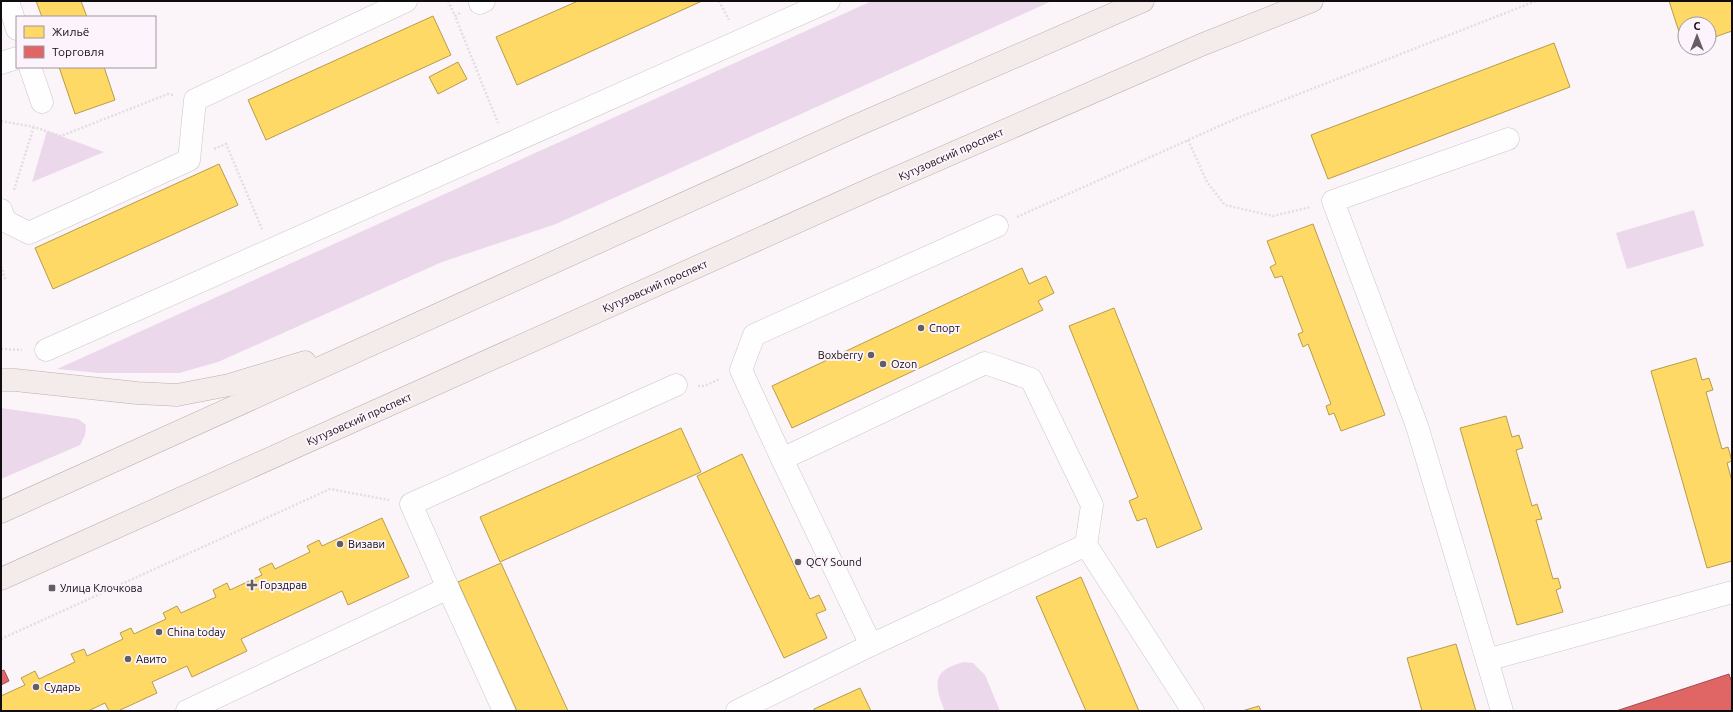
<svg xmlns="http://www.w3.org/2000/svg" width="1733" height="712" font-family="Ubuntu,sans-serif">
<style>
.green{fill:#ecd8eb}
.homes{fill:#ffd966;stroke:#b79c4c}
.shops{fill:#e06666;stroke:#a24b4c}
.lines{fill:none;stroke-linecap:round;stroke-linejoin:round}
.minor-casing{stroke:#cac6ca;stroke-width:23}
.major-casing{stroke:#bdaeac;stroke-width:23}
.path{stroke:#e1dee0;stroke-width:2.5;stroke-dasharray:2 2;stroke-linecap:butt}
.minor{stroke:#fefefe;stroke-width:22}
.major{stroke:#f4ecea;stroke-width:22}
.poi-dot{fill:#625e62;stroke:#fdf3fc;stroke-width:1.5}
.labels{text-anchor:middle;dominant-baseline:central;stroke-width:4;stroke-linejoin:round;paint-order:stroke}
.street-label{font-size:11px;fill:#100d10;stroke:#fdf3fc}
.poi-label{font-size:11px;fill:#100d10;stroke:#fdf3fc;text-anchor:start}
</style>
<rect width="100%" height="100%" fill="#fbf5fa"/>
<g class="green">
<polygon points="872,1 1052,1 556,224 442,262 218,362 179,373 99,373 57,369"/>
<polygon points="47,131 104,152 32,182"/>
<polygon points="1694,210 1704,246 1627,269 1616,233"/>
<polygon points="1,408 78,419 86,425 85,435 80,445 1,479"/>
<path d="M963,662L973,663L985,675L1000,711H945C940,699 931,679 945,670C950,666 958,664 963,662Z"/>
</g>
<g class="homes">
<polygon points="36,1 81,1 87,17 42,17"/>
<polygon points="578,1 702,1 517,85 496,37"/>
<polygon points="1669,1 1732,1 1732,31 1709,39 1709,24 1685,24 1685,47 1684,47"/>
<polygon points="433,16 451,55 266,140 248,100"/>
<polygon points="1554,43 1570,87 1328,179 1311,135"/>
<polygon points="458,62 467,79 438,94 429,77"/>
<polygon points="59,67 104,67 115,100 75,114"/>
<polygon points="219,164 238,205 53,289 35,248"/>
<polygon points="1313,224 1385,415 1341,431 1334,413 1329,415 1326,406 1331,404 1308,344 1303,347 1298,334 1303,332 1282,276 1275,278 1270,267 1276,264 1267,241"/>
<polygon points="1022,268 1029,284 1046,276 1054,293 1038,301 1043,310 792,428 772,386"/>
<polygon points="1114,308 1202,529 1157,548 1146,518 1137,521 1129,501 1138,497 1069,326"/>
<polygon points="1696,358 1702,380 1709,378 1713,390 1706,392 1722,449 1728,447 1732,461 1727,463 1732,481 1732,561 1707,568 1651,371"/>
<polygon points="1506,416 1512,437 1519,435 1523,448 1516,450 1532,506 1537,504 1542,519 1536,520 1553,579 1558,578 1561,588 1556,590 1563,612 1517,625 1460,428"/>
<polygon points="681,428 701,472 500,562 480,517"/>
<polygon points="742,454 810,599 819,595 826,610 816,614 827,638 784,658 697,476"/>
<polygon points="382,518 409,577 348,605 342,591 241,639 247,651 192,677 187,666 152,682 157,693 118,711 109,711 105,703 88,711 1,711 1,696 25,685 21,678 35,671 39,679 75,662 71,654 84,649 87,656 123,639 120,633 131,628 134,634 166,619 163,613 177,606 181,613 216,597 213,590 227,583 230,590 262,575 259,569 272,563 275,569 310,552 307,546 319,540 322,546"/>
<polygon points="501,563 568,711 517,711 458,582"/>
<polygon points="1081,577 1139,711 1086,711 1036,597"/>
<polygon points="1456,644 1476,711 1422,711 1407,658"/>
<polygon points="860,688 871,711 814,711 814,709"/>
<polygon points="1259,706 1261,711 1242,711"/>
</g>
<g class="shops">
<polygon points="4,670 9,681 1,685 1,671"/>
<polygon points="1729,674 1732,683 1732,711 1616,711"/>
</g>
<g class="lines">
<defs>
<g id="minor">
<polyline points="8,1 17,29"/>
<polyline points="480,3 484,1"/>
<polyline points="1,63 17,58"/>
<polyline points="30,67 42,102"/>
<polyline points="1,210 5,221 29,233 189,160 195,100 406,1"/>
<polyline points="46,350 829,1"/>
<polyline points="782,459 741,370 754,335 997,226"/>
<polyline points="448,588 411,504 676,385"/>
<polyline points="871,645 782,459 985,363 1031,379 1092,505 1086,545 1193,711"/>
<polyline points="1487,660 1417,426 1333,201 1508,139"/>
<polyline points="187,711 448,588 504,711"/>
<polyline points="737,711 871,645 1086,545"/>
<polyline points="1502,711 1487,660 1732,592"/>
</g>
<g id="major">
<polyline points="1,380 15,380 137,393 177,395 229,385 305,362"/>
<polyline points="1,512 853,127 1143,1"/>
<polyline points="1,579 875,187 1201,45 1312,1"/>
</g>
</defs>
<use href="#minor" class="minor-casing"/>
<use href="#major" class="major-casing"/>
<g class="path">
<polyline points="448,1 455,16"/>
<polyline points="719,1 729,20"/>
<polyline points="460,13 455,16 498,123"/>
<polyline points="1,121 34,127 61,136 168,94 173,95"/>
<polyline points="1188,140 1207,182 1225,205 1273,216 1311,207"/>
<polyline points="214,149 226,144 262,229"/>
<polyline points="14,190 34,126"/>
<polyline points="1017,217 1235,119 1536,1"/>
<polyline points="1,266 5,278 1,279"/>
<polyline points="1,349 22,350"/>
<polyline points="698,386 704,386 720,379"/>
<polyline points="1,639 330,489 389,500"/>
</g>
<use href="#minor" class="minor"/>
<use href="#major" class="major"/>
</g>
<g class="poi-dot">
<circle cx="921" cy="328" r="4"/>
<circle cx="871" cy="355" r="4"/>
<circle cx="883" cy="364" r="4"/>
<circle cx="340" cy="544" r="4"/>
<circle cx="798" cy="562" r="4"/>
<path d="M250 579h4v4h4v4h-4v4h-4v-4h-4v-4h4z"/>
<rect x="48" y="584" width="8" height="8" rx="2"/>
<circle cx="159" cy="632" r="4"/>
<circle cx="128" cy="659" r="4"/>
<circle cx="36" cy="687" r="4"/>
</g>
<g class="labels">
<g class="street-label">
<text transform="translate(951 154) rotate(-24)">Кутузовский проспект</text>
<text transform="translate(655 286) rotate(-24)">Кутузовский проспект</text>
<text transform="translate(359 419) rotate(-24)">Кутузовский проспект</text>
</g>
<g class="poi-label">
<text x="929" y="328">Спорт</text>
<text x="863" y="355" text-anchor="end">Boxberry</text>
<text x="891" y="364">Ozon</text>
<text x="348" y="544">Визави</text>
<text x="806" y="562">QCY Sound</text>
<text x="260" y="585">Горздрав</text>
<text x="60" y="588">Улица Клочкова</text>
<text x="167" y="632">China today</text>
<text x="136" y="659">Авито</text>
<text x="44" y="687">Сударь</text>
</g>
</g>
<rect width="1733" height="712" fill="none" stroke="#100d10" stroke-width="4"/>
<rect x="16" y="16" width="140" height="52" fill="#fdf3fc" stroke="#9e979e"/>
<rect x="24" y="26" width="20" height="12" fill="#ffd966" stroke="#9e979e"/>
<text x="52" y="36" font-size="12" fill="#100d10">Жильё</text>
<rect x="24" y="46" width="20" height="12" fill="#e06666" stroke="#9e979e"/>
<text x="52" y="56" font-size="12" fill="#100d10">Торговля</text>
<g transform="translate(1697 36)"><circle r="19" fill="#fdf3fc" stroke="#9e979e"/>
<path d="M0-3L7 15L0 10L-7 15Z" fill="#625e62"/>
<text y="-6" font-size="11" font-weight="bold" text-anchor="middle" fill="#100d10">С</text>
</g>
</svg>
